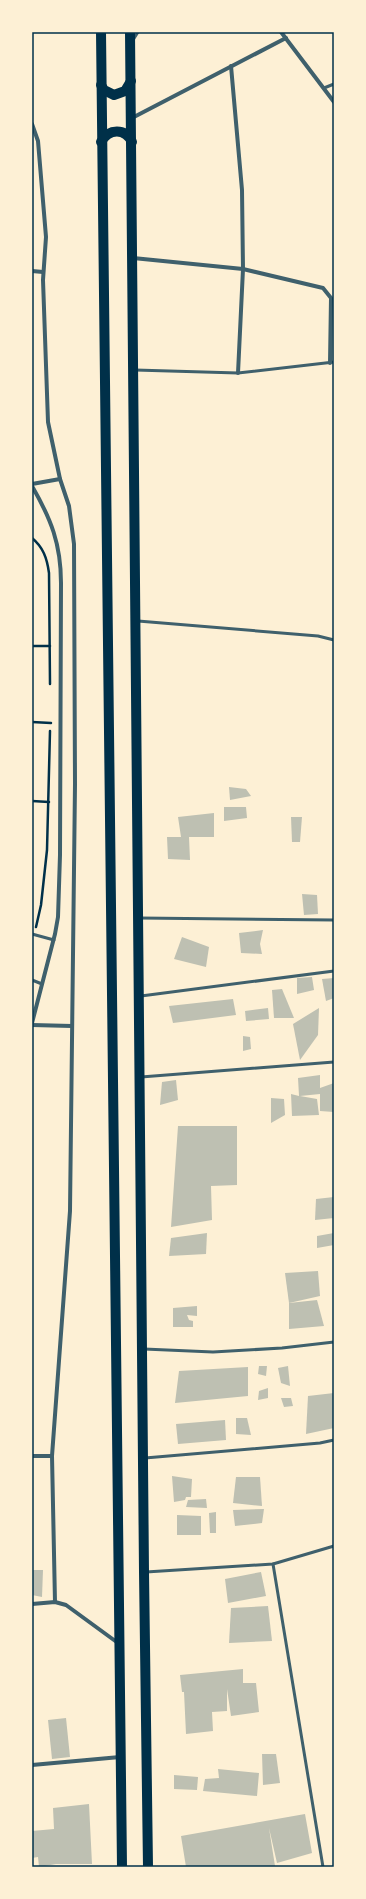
<svg xmlns="http://www.w3.org/2000/svg" width="366" height="1899" font-family="'Asap Condensed',sans-serif">
<style>
.building{fill:#bec0b2}
.lines{fill:none;stroke-linecap:round;stroke-linejoin:round}
.path{stroke:#003049;stroke-width:2.5}
.service{stroke:#3f606c;stroke-width:3}
.minor{stroke:#3f606c;stroke-width:4}
.primary{stroke:#003049;stroke-width:10}
.neatline{fill:none;stroke:#003049;stroke-width:1.5}
</style>
<rect width="100%" height="100%" fill="#fdf0d5"/>
<g class="building">
<polygon points="229,787 246,789 251,796 230,800"/>
<polygon points="224,807 246,807 247,818 224,821"/>
<polygon points="214,813 214,837 189,837 190,860 168,859 167,837 181,837 178,817"/>
<polygon points="291,817 302,817 300,842 292,842"/>
<polygon points="302,894 317,895 318,914 304,915"/>
<polygon points="263,930 260,944 262,954 241,953 239,933"/>
<polygon points="182,937 209,947 206,967 174,959"/>
<polygon points="312,977 314,990 297,994 297,978"/>
<polygon points="334,978 334,998 326,1001 322,979"/>
<polygon points="282,989 294,1018 274,1018 272,990"/>
<polygon points="233,999 236,1015 173,1023 169,1006"/>
<polygon points="268,1008 269,1019 246,1021 245,1011"/>
<polygon points="319,1008 318,1035 300,1060 293,1024"/>
<polygon points="243,1036 250,1037 251,1049 243,1051"/>
<polygon points="320,1075 320,1088 334,1083 334,1112 320,1111 320,1094 300,1096 317,1099 319,1115 292,1116 291,1094 299,1096 298,1078"/>
<polygon points="176,1080 178,1100 160,1105 162,1082"/>
<polygon points="271,1098 284,1099 285,1115 271,1123"/>
<polygon points="178,1126 237,1126 237,1185 211,1186 212,1220 171,1227"/>
<polygon points="334,1197 334,1218 315,1220 316,1199"/>
<polygon points="207,1233 206,1254 169,1256 171,1238"/>
<polygon points="334,1233 334,1245 317,1248 317,1236"/>
<polygon points="318,1271 320,1296 289,1303 285,1273"/>
<polygon points="317,1300 324,1326 289,1329 289,1303"/>
<polygon points="197,1306 197,1316 187,1315 189,1320 193,1321 193,1327 173,1327 173,1308"/>
<polygon points="259,1366 267,1366 266,1376 258,1374"/>
<polygon points="288,1366 290,1386 281,1383 278,1368"/>
<polygon points="248,1367 248,1396 175,1403 179,1371"/>
<polygon points="268,1388 268,1398 258,1400 259,1391"/>
<polygon points="334,1393 334,1428 306,1434 308,1396"/>
<polygon points="281,1398 291,1398 293,1406 284,1407"/>
<polygon points="236,1418 247,1418 251,1435 236,1434"/>
<polygon points="225,1420 226,1440 178,1444 176,1424"/>
<polygon points="172,1476 192,1479 191,1497 186,1497 185,1500 174,1502"/>
<polygon points="236,1477 260,1477 262,1506 233,1503"/>
<polygon points="206,1499 207,1508 186,1507 188,1500"/>
<polygon points="264,1509 262,1523 235,1526 233,1510"/>
<polygon points="216,1512 216,1533 210,1533 209,1513"/>
<polygon points="177,1515 201,1516 201,1535 177,1535"/>
<polygon points="32,1570 43,1570 42,1597 32,1595"/>
<polygon points="261,1572 266,1596 228,1603 225,1579"/>
<polygon points="268,1606 272,1641 229,1643 231,1608"/>
<polygon points="243,1669 243,1683 256,1683 259,1712 231,1716 227,1689 227,1711 212,1712 213,1731 186,1734 184,1692 182,1692 180,1675"/>
<polygon points="66,1718 70,1757 52,1759 48,1720"/>
<polygon points="262,1754 276,1754 280,1783 263,1785"/>
<polygon points="218,1769 259,1773 257,1796 203,1791 205,1779 219,1778"/>
<polygon points="174,1775 198,1777 197,1790 174,1789"/>
<polygon points="89,1804 92,1864 56,1864 39,1867 38,1857 32,1858 32,1831 54,1829 53,1808"/>
<polygon points="305,1814 312,1853 277,1863 269,1828 275,1866 186,1867 181,1836"/>
</g>
<g class="lines">
<g class="path">
<path d="M32,538C43,547 47,558 49,573L50,684"/>
<polyline points="32,646 50,646"/>
<polyline points="32,722 51,723"/>
<polyline points="32,801 49,802"/>
<polyline points="36,927 41,905 47,850 50,731"/>
</g>
<g class="service">
<polyline points="133,40 138,32"/>
<polyline points="324,88 334,84"/>
<polyline points="135,370 238,373 334,362"/>
<polyline points="138,621 318,636 334,640"/>
<polyline points="139,918 334,920"/>
<polyline points="32,934 54,940"/>
<polyline points="32,980 42,984"/>
<polyline points="141,996 334,971"/>
<polyline points="141,1077 334,1062"/>
<polyline points="144,1349 213,1352 282,1348 334,1342"/>
<polyline points="145,1458 320,1443 334,1440"/>
<polyline points="273,1564 323,1867"/>
<polyline points="146,1572 273,1564 334,1546"/>
</g>
<g class="minor">
<polyline points="281,32 334,102"/>
<polyline points="231,66 242,190 243,269 238,373"/>
<polyline points="132,118 286,38"/>
<polyline points="32,124 38,141 46,237 43,280 48,422 60,479 69,506 74,544 75,784 70,1211 52,1456 55,1602"/>
<polyline points="133,258 243,269 323,288 331,298 330,363"/>
<polyline points="32,271 43,272"/>
<polyline points="32,484 60,479"/>
<path d="M32,486C51,519 61,544 61,583L60,855L58,917L55,934L32,1023"/>
<polyline points="32,1025 72,1026"/>
<polyline points="32,1456 52,1456"/>
<polyline points="32,1604 55,1602 66,1605 118,1643"/>
<polyline points="32,1765 120,1757"/>
</g>
<g class="primary">
<polyline points="101,32 122,1867"/>
<polyline points="130,32 144,1572 148,1867"/>
<polyline points="101,85 104,90 114,95 125,91 131,81"/>
<path d="M101,142C109,128 125,128 132,142"/>
</g>
</g>
<rect width="366" height="1899" fill="none" stroke="#fdf0d5" stroke-width="66"/>
<rect x="33" y="33" width="300" height="1833" class="neatline"/>
</svg>
